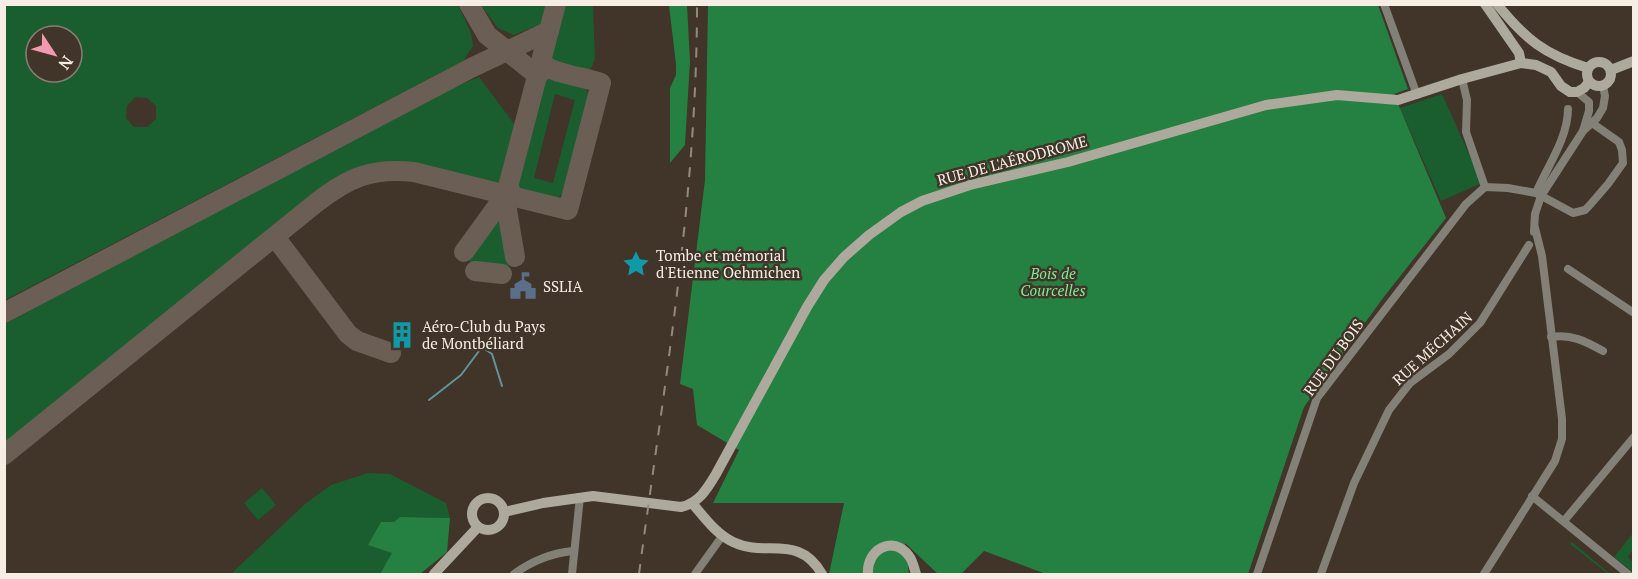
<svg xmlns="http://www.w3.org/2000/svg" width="1638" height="579" font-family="'PT Serif',serif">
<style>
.green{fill:#1a5e2f;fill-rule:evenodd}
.forest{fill:#258141}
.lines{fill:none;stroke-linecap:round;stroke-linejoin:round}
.stream{stroke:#60959e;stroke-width:2}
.taxiway{stroke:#6b5e54;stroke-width:20}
.street{stroke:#838078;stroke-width:8}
.secondary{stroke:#ada99c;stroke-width:10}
.rail{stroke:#95897f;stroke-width:2;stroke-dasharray:10 10;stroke-linecap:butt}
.labels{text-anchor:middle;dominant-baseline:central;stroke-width:5;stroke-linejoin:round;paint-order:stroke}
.street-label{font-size:15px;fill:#f6ede5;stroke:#413428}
.poi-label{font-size:15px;fill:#f6ede5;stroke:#413428;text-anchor:start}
.park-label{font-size:15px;font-style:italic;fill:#7bed96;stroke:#413428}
</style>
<rect width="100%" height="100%" fill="#413428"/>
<g class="green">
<path d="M4,5H458L471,33L473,46L463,61L5,300ZM36,36H72V72H36ZM135,97L147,98L156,106V119L147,127H134L126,118L127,106Z"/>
<polygon points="481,5 549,5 544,23 514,35 498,28"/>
<path d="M560,5H593L595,59L590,71C578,73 555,68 547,58Z"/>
<path d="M550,74C563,78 583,78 588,93L563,193L555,200H550L520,193L515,183L541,80ZM555,94L575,100L553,183L534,178Z"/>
<path d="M479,77L517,128L506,174L500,184L492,185C454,176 402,155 363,168C354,171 346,176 338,180L5,448V324L439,93Z"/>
<polygon points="1442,94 1482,183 1441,201 1400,108"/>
<path d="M504,211C506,225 518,262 505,272L476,269L470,264L469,255Z"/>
<polygon points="368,473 390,474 446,503 450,518 400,517 393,553 380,574 231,574 306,503 331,485"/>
<polygon points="262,488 276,505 258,520 244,503"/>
<polygon points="1633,533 1633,549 1628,557 1633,562 1633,572 1614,557"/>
<polygon points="1572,542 1609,573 1608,574 1570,544"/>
</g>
<g class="forest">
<polygon points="669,5 687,5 690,61 685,145 670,163 670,88 676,75 676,64"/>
<polygon points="708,5 1378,5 1408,89 1394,94 1446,218 1383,298 1304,407 1248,574 1046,574 984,551 961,574 938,574 905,543 909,574 829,574 844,503 713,503 739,450 697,425 693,389 680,384 705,180"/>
<polygon points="400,517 450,518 447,552 420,574 380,574 392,553 368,545 381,522 394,522"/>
</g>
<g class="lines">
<polyline class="stream" points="429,400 461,375 482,347 492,354 502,386"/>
<g class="taxiway">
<polyline points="469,4 487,35 537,75 545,69"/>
<polyline points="514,196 509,190 509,183 556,4"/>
<polyline points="505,198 515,257"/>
<polyline points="275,237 348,334 357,341 391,353"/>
<polyline points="464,252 506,194"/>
<polyline points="475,271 502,274"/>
<polyline points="4,313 471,68 549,31"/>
<path d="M4,455L316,203C348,178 372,167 414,172L568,210L601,83C584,76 555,75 543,64L542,58"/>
</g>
<g class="street">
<polyline points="1384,4 1417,95"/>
<polyline points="1462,79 1467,100 1466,132 1485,187"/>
<polyline points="1577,92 1589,102 1589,111 1583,131"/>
<path d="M1536,193C1547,167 1568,138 1568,109"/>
<polyline points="1534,232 1535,214 1541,196 1583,131 1597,118 1603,108 1605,96 1603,86"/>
<polyline points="1568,269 1634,313"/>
<path d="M1551,337C1572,334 1585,341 1603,351"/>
<polyline points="1532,496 1628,574"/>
<polyline points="1564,521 1634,437"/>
<path d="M514,574C532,561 551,553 573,551"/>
<polyline points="572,574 580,497"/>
<polyline points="695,574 723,535"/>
<polyline points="1257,574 1317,398 1466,204 1485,187 1508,188 1536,193 1573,213 1585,210 1589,206 1608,184 1623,163 1622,150 1619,142 1592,123"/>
<polyline points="1321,574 1354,483 1389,410 1410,383 1449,354 1480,323 1529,245"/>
<polyline points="1484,574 1555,461 1562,439 1562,419 1542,256 1535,228"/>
</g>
<g class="secondary">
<polyline points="1485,4 1519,53 1521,63"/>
<path d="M1497,4C1525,39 1545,55 1588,68"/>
<circle cx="1599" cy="74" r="12"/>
<polyline points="1611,70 1634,61"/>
<circle cx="488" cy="514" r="16"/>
<path d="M692,503C704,517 716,534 733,542C767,558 798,533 822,574"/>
<path d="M504,512L543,503L593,496L681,507C699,503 707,489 716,474L807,307L824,280L844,257L869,235L901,212L922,201L970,185L1068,162L1266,105L1337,95L1398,100L1462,79L1521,63L1536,65L1551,72L1561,86L1570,92H1577L1584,88L1589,82"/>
<polyline points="434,574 478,527"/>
<path d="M868,574C866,550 893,534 909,556C913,561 914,568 916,574"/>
</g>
<path class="rail" d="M639,574C664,385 697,196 697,4"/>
</g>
<defs>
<symbol id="sight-bare" viewBox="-9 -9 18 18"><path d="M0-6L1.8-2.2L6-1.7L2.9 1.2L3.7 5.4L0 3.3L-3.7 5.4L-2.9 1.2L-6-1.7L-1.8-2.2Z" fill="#0f9aa8" stroke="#413428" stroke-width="2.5" paint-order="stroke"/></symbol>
<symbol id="civic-bare" viewBox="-9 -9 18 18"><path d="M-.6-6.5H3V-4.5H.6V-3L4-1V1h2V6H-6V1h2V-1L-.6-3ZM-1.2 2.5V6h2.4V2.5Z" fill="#5c6f8a" stroke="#413428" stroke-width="2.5" paint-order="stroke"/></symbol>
<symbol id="building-bare" viewBox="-9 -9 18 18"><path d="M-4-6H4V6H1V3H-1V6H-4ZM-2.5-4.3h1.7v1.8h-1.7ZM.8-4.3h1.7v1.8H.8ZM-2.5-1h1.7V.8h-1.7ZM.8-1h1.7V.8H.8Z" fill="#0f9aa8" stroke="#413428" stroke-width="2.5" paint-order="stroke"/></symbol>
</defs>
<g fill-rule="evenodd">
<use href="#sight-bare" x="617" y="245" width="38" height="38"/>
<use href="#civic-bare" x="504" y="267" width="38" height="38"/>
<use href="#building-bare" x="383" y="316" width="38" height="38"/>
</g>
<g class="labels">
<g class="street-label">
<text transform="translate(1012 160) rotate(-15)">RUE DE L'AÉRODROME</text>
<text transform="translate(1432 348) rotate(-42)">RUE MÉCHAIN</text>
<text transform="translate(1333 357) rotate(-54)">RUE DU BOIS</text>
</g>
<g class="poi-label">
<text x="656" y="255">Tombe et mémorial<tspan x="656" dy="17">d'Etienne Oehmichen</tspan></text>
<text x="543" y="286">SSLIA</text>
<text x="422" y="326">Aéro-Club du Pays<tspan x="422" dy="17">de Montbéliard</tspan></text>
</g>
<g class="park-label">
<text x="1053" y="273">Bois de<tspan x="1053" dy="17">Courcelles</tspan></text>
</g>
</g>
<rect width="1638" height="579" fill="none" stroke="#f6ede5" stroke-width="12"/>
<g transform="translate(54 54) rotate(126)"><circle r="28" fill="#413428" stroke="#897e74" stroke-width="1.5"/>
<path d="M0-4.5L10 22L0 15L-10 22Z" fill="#f19ab1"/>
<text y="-9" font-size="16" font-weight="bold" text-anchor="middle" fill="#f6ede5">N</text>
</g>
</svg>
